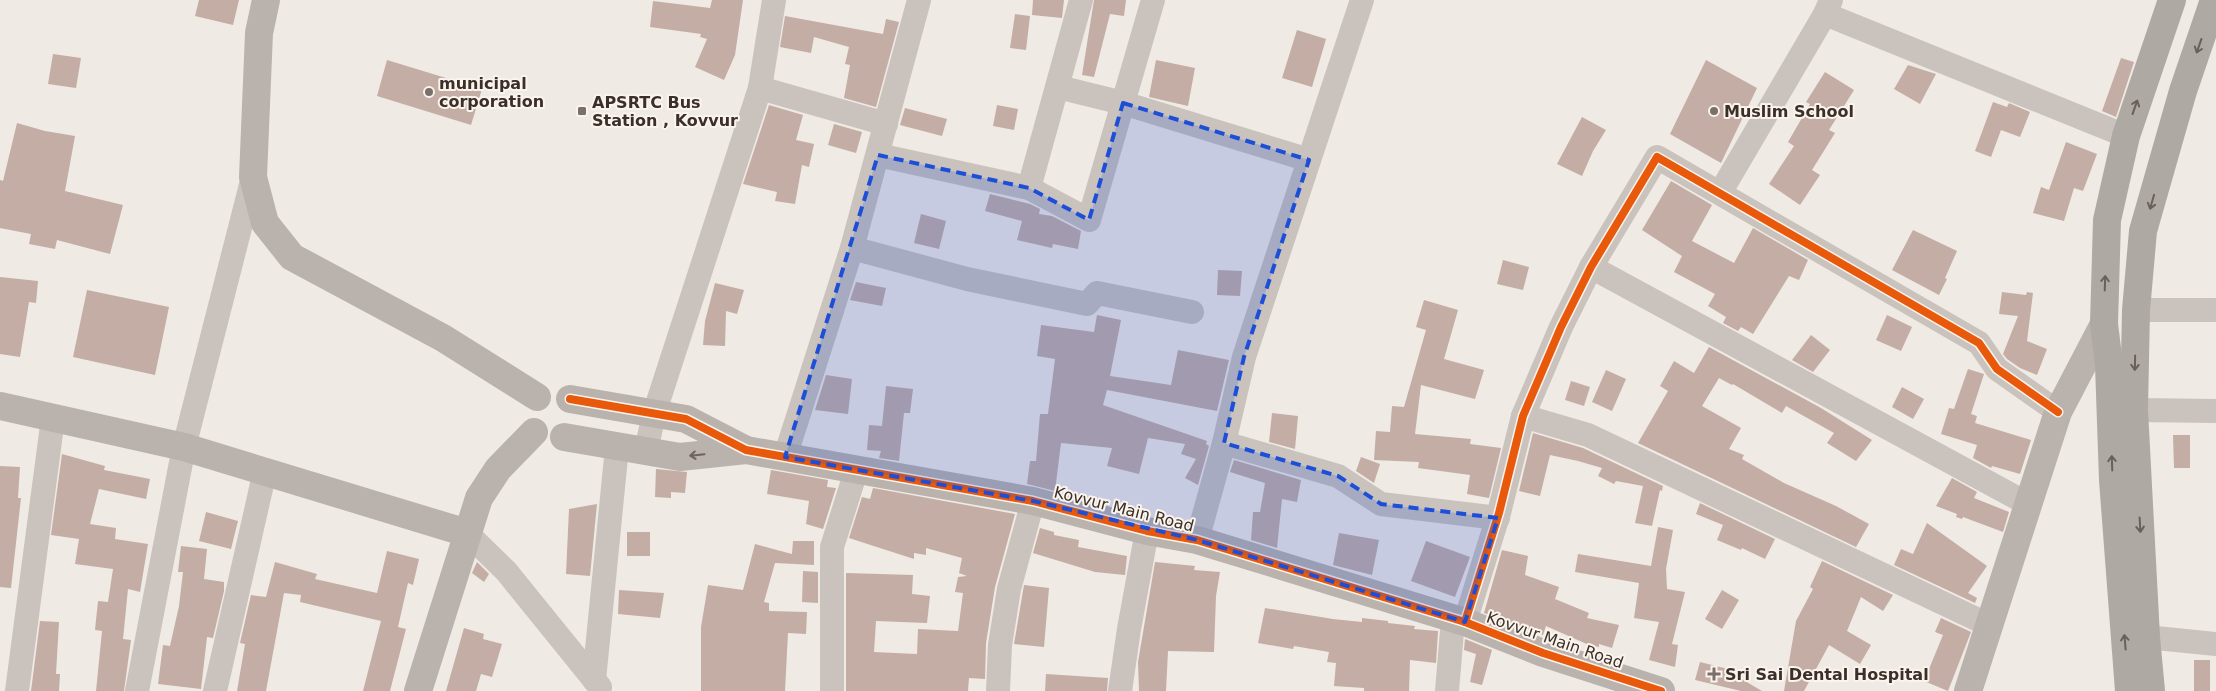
<svg xmlns="http://www.w3.org/2000/svg" width="2216" height="691" font-family="'DejaVu Sans',sans-serif">
<style>
.building{fill:#c4ada5}
.lines{fill:none;stroke-linecap:round;stroke-linejoin:round}
.street{stroke:#c9c2bd;stroke-width:24}
.secondary{stroke:#bab2ad;stroke-width:28}
.highway{stroke:#afa9a3;stroke-width:28}
.cycleway-casing{stroke:#fbf4ed;stroke-width:11}
.cycleway{stroke:#e8590c;stroke-width:8}
.oneway{stroke:#69605a}
.oneway2{stroke:#6e635e}
.marked{fill:#1d4ed8;fill-opacity:0.2;stroke:#1d4ed8;stroke-width:4;stroke-dasharray:10 6;stroke-linejoin:round}
.poi-dot{fill:#7a706b;stroke:#fbf4ed;stroke-width:2}
.labels{text-anchor:middle;dominant-baseline:central;stroke-width:4;stroke-linejoin:round;paint-order:stroke}
.poi-label{font-size:16px;font-weight:bold;fill:#3b2f2a;stroke:#fbf4ed;text-anchor:start}
.street-label{font-size:16px;fill:#3b2f2a;stroke:#fbf4ed}
</style>
<rect width="100%" height="100%" fill="#f0eae4"/>
<g class="building">
<polygon points="199,0 239,0 233,25 195,16"/>
<polygon points="712,0 743,0 735,55 724,80 695,67 707,39 700,37 701,34 650,27 653,1 710,8"/>
<polygon points="1033,0 1064,0 1062,18 1032,15"/>
<polygon points="1094,0 1126,0 1124,16 1110,14 1094,77 1082,75"/>
<polygon points="1015,14 1030,16 1026,50 1010,48"/>
<polygon points="785,16 883,34 886,19 899,22 876,107 844,98 850,65 845,64 849,47 814,37 811,53 780,47"/>
<polygon points="1297,30 1326,39 1312,87 1282,78"/>
<polygon points="53,54 81,58 76,88 48,84"/>
<polygon points="2121,58 2134,62 2116,117 2102,111"/>
<polygon points="387,60 482,89 471,125 377,96"/>
<polygon points="1156,60 1195,68 1188,106 1149,97"/>
<polygon points="1706,60 1757,88 1721,163 1670,134"/>
<polygon points="1908,65 1936,74 1920,104 1894,89"/>
<polygon points="1825,72 1854,90 1829,130 1835,133 1812,170 1820,175 1800,205 1769,184 1794,146 1788,142 1810,104 1806,102"/>
<polygon points="1993,102 2007,107 2009,103 2030,112 2020,137 2001,130 1991,157 1975,151"/>
<polygon points="769,105 803,115 796,140 814,144 809,167 802,165 795,204 775,201 777,192 743,184"/>
<polygon points="997,105 1018,109 1014,130 993,126"/>
<polygon points="905,108 947,119 942,136 900,125"/>
<polygon points="1582,117 1606,130 1593,151 1582,176 1557,164"/>
<polygon points="17,123 45,131 75,136 65,191 123,205 110,254 57,240 55,249 29,244 31,234 0,228 0,180 3,181"/>
<polygon points="834,124 862,132 856,153 828,145"/>
<polygon points="2066,142 2097,154 2083,191 2074,188 2064,221 2033,213 2041,187 2049,190"/>
<polygon points="1671,181 1712,205 1692,241 1734,263 1753,228 1808,260 1799,280 1789,276 1753,334 1741,327 1738,331 1723,323 1726,317 1708,306 1715,294 1674,272 1682,256 1642,230"/>
<polygon points="990,194 1030,204 1040,209 1039,214 1052,216 1081,231 1078,249 1053,244 1052,248 1017,240 1022,221 985,211"/>
<polygon points="921,214 946,221 939,249 914,243"/>
<polygon points="1913,230 1957,251 1945,278 1947,279 1939,295 1892,270"/>
<polygon points="1503,260 1529,267 1523,290 1497,284"/>
<polygon points="1218,270 1242,271 1240,296 1217,295"/>
<polygon points="0,277 38,281 36,303 29,302 20,357 0,354"/>
<polygon points="856,282 886,288 882,306 850,300"/>
<polygon points="715,283 744,290 737,314 726,311 725,346 703,345 705,321"/>
<polygon points="87,290 169,307 155,375 73,357"/>
<polygon points="2002,292 2026,295 2027,292 2033,293 2027,341 2047,349 2037,375 2020,368 2007,359 2003,354 2018,316 1999,314"/>
<polygon points="1424,300 1458,310 1444,359 1484,370 1475,399 1421,385 1415,434 1471,439 1470,444 1501,448 1489,498 1467,494 1470,475 1418,468 1419,462 1374,460 1376,431 1390,432 1392,406 1404,407 1426,330 1416,327"/>
<polygon points="1097,315 1121,320 1110,376 1171,385 1178,350 1229,360 1217,411 1107,390 1103,405 1207,441 1206,444 1209,446 1198,485 1185,478 1196,459 1181,454 1185,444 1148,438 1139,474 1107,466 1112,448 1061,443 1055,491 1027,484 1030,461 1036,461 1040,414 1048,414 1055,359 1037,356 1041,325 1094,332"/>
<polygon points="1887,315 1912,327 1901,351 1876,340"/>
<polygon points="1811,335 1830,350 1813,372 1792,360"/>
<polygon points="1709,347 1821,408 1872,440 1856,461 1827,443 1834,433 1786,406 1782,413 1733,384 1732,385 1719,378 1702,406 1741,428 1729,449 1744,455 1742,459 1784,483 1836,506 1869,524 1856,547 1638,443 1668,391 1660,386 1674,361 1694,373"/>
<polygon points="1968,369 1984,374 1971,414 1977,416 1975,423 2031,440 2020,474 1992,466 1991,468 1973,458 1977,445 1941,434 1949,408 1954,409"/>
<polygon points="1606,370 1626,379 1612,411 1592,402"/>
<polygon points="826,375 852,379 848,414 815,410"/>
<polygon points="1571,381 1590,387 1584,406 1565,400"/>
<polygon points="886,386 913,389 910,413 904,413 899,461 879,458 881,451 867,450 869,425 882,426"/>
<polygon points="1902,387 1924,399 1913,419 1892,407"/>
<polygon points="1272,413 1298,416 1295,449 1269,442"/>
<polygon points="1533,433 1583,448 1663,486 1662,491 1660,490 1652,526 1635,523 1643,486 1616,481 1614,484 1598,476 1602,468 1578,461 1550,455 1540,496 1519,491"/>
<polygon points="2173,435 2190,435 2190,468 2174,468"/>
<polygon points="62,454 105,466 104,470 150,479 146,499 99,489 90,524 116,528 115,539 148,544 140,592 128,589 123,639 131,640 124,691 96,691 102,631 95,630 98,601 108,602 113,569 75,564 79,539 51,535"/>
<polygon points="1361,457 1380,464 1374,483 1356,471"/>
<polygon points="1234,460 1301,480 1297,502 1282,499 1277,548 1251,540 1253,512 1260,512 1265,483 1230,472"/>
<polygon points="0,466 20,467 18,498 21,498 11,588 0,587"/>
<polygon points="656,469 687,472 685,493 671,492 671,498 655,497"/>
<polygon points="771,470 828,480 827,487 836,488 823,529 806,524 809,501 767,494"/>
<polygon points="1952,478 1977,492 1974,498 2009,512 2003,532 1963,517 1962,519 1956,517 1957,514 1936,506"/>
<polygon points="873,488 1015,514 995,587 986,643 985,679 969,678 968,691 846,691 846,573 913,575 912,594 930,596 927,623 876,621 874,652 917,654 918,629 958,631 963,593 955,592 958,577 967,576 959,573 962,558 926,548 926,555 914,553 914,559 849,538 862,497 870,499"/>
<polygon points="1700,503 1775,539 1765,559 1742,548 1741,550 1717,540 1723,525 1696,514"/>
<polygon points="597,504 590,576 566,574 569,509"/>
<polygon points="206,512 238,521 231,549 199,541"/>
<polygon points="1927,523 1987,566 1968,593 1977,598 1975,603 1894,565 1901,549 1913,554"/>
<polygon points="1658,527 1673,530 1666,569 1667,589 1685,592 1672,644 1678,645 1675,667 1649,660 1659,622 1634,618 1639,583 1575,572 1578,554 1651,566"/>
<polygon points="1040,528 1054,532 1054,535 1079,540 1078,547 1127,556 1125,575 1095,572 1033,553"/>
<rect x="627" y="532" width="23" height="24"/>
<polygon points="1339,533 1379,540 1372,575 1333,565"/>
<polygon points="793,541 814,541 814,565 775,563 764,602 769,603 769,611 807,612 806,634 788,633 785,691 701,691 701,627 708,585 743,590 755,544 792,554"/>
<polygon points="1426,541 1470,557 1455,597 1411,581"/>
<polygon points="181,546 207,549 204,579 224,582 224,591 213,638 207,637 201,689 158,684 163,645 170,646 179,606 183,572 178,572"/>
<polygon points="1502,550 1528,556 1525,575 1559,587 1555,599 1589,613 1587,618 1619,625 1612,648 1599,644 1599,647 1589,645 1546,626 1543,635 1484,613"/>
<polygon points="387,551 419,559 413,585 408,583 398,627 406,629 390,691 363,691 381,621 300,602 301,595 284,593 266,691 237,691 245,644 240,643 251,595 266,597 275,562 317,574 315,579 377,593"/>
<polygon points="1822,561 1893,595 1883,611 1861,597 1847,631 1871,645 1860,664 1829,645 1804,691 1784,691 1796,621 1813,589 1810,587"/>
<polygon points="477,562 489,574 484,582 472,573"/>
<polygon points="1155,562 1195,566 1194,570 1220,572 1216,596 1214,652 1168,651 1166,691 1139,691 1138,662"/>
<polygon points="803,571 818,572 818,603 802,602"/>
<polygon points="1024,585 1049,588 1044,647 1014,644"/>
<polygon points="619,590 664,593 660,618 618,614"/>
<polygon points="1722,590 1739,600 1722,629 1705,619"/>
<polygon points="1265,608 1333,619 1362,622 1362,618 1388,621 1388,623 1415,626 1414,629 1438,631 1436,663 1410,660 1409,691 1364,691 1364,688 1334,686 1336,663 1327,662 1329,652 1294,646 1293,649 1258,643"/>
<polygon points="1941,618 1971,632 1948,691 1924,681 1943,635 1935,632"/>
<polygon points="40,621 59,622 56,674 60,674 59,691 31,691"/>
<polygon points="464,628 484,634 483,639 502,644 492,677 481,674 476,691 446,691"/>
<polygon points="1465,639 1492,650 1482,685 1470,682 1476,654 1464,650"/>
<rect x="2194" y="660" width="16" height="31"/>
<polygon points="1700,662 1728,669 1728,671 1762,691 1741,691 1695,680"/>
<polygon points="1046,674 1108,678 1107,691 1045,691"/>
</g>
<g class="lines">
<g class="street">
<polyline points="1825,14 2126,136"/>
<polyline points="1058,87 1123,103 1309,160"/>
<polyline points="760,88 886,124"/>
<polyline points="878,155 1029,188 1089,220 1153,0"/>
<polyline points="1029,188 1081,0"/>
<polyline points="1720,193 1825,14 1831,0"/>
<polyline points="852,248 967,279 1087,304 1097,293 1192,312"/>
<polyline points="1591,267 2028,504"/>
<polyline points="2136,310 2216,310"/>
<polyline points="2134,410 2216,411"/>
<polyline points="1523,416 1588,435 1989,625"/>
<polyline points="1224,443 1338,476 1381,504 1498,518"/>
<polyline points="646,451 654,414 760,88 774,0"/>
<polyline points="785,457 852,248 919,0"/>
<polyline points="467,533 506,571 600,687"/>
<polyline points="1197,540 1224,443 1244,357 1362,0"/>
<polyline points="1465,622 1499,513 1523,416 1561,327 1591,267 1657,157 1979,343 1997,369 2058,412"/>
<polyline points="2146,637 2216,644"/>
<polyline points="594,680 617,447"/>
<polyline points="17,691 53,418"/>
<polyline points="137,691 184,447 253,177"/>
<polyline points="215,691 265,471"/>
<polyline points="832,691 832,547 857,468"/>
<polyline points="998,691 1000,645 1009,589 1033,501"/>
<polyline points="1120,691 1129,629 1147,531"/>
<polyline points="1447,691 1453,619"/>
</g>
<g class="secondary">
<polyline points="266,0 259,33 253,177 265,223 292,257 443,338 537,397"/>
<polyline points="570,399 686,419 746,450 1033,501 1147,531 1197,540 1465,622 1543,653 1661,691"/>
<polyline points="0,406 184,447 467,533"/>
<polyline points="564,437 680,457 746,450"/>
<polyline points="418,691 479,498 498,469 534,432"/>
<polyline points="1968,691 2058,412 2104,324"/>
</g>
<g class="highway">
<polyline points="2129,691 2113,480 2109,365 2104,324 2107,220 2126,136 2172,0"/>
<polyline points="2151,691 2146,637 2134,410 2136,310 2143,231 2183,91 2214,0"/>
</g>
<defs>
<g id="cycleway">
<polyline points="570,399 686,419 746,450 1033,501 1147,531 1197,540 1465,622 1543,653 1661,691"/>
<polyline points="1465,622 1499,513 1523,416 1561,327 1591,267 1657,157 1979,343 1997,369 2058,412"/>
</g>
</defs>
<use href="#cycleway" class="cycleway-casing"/>
<use href="#cycleway" class="cycleway"/>
</g>
<defs><path id="oneway-shaft" d="M-6 0H5M1.5-3L5.5 0L1.5 3" fill="none" stroke-width="1.6" stroke-linecap="round" stroke-linejoin="round" transform="scale(1.25)"/></defs>
<g class="oneway">
<use href="#oneway-shaft" transform="translate(2199 46) rotate(109)"/>
<use href="#oneway-shaft" transform="translate(2135 107) rotate(-71)"/>
<use href="#oneway-shaft" transform="translate(2152 202) rotate(106)"/>
<use href="#oneway-shaft" transform="translate(2105 283) rotate(-88)"/>
<use href="#oneway-shaft" transform="translate(2135 363) rotate(91)"/>
<use href="#oneway-shaft" transform="translate(2112 463) rotate(-92)"/>
<use href="#oneway-shaft" transform="translate(2140 525) rotate(87)"/>
<use href="#oneway-shaft" transform="translate(2125 642) rotate(-95)"/>
</g>
<use class="oneway2" href="#oneway-shaft" transform="translate(697 455) rotate(174)"/>
<path class="marked" d="M1123,103L1309,160L1244,357L1224,443L1338,476L1381,504L1498,518L1465,622L1197,540L1033,501L785,457L878,155L1029,188L1089,220Z"/>
<g class="poi-dot">
<circle cx="429" cy="92" r="5"/>
<rect x="577" y="106" width="10" height="10" rx="2.5"/>
<circle cx="1714" cy="111" r="5"/>
<path d="M1711.5 666.5h5v5h5v5h-5v5h-5v-5h-5v-5h5z"/>
</g>
<g class="labels">
<g class="poi-label">
<text x="439" y="83">municipal<tspan x="439" dy="18">corporation</tspan></text>
<text x="592" y="102">APSRTC Bus<tspan x="592" dy="18">Station , Kovvur</tspan></text>
<text x="1724" y="111">Muslim School</text>
<text x="1725" y="674">Sri Sai Dental Hospital</text>
</g>
<g class="street-label">
<text transform="translate(1124 509) rotate(14)">Kovvur Main Road</text>
<text transform="translate(1555 640) rotate(19)">Kovvur Main Road</text>
</g>
</g>
</svg>
